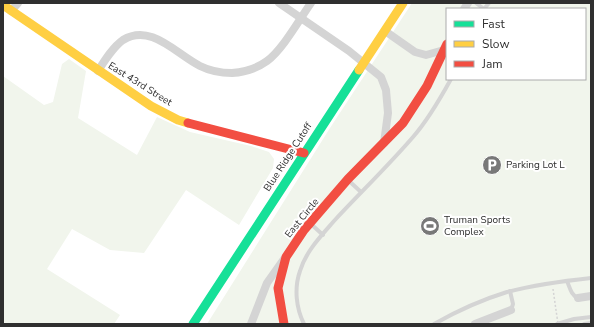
<svg xmlns="http://www.w3.org/2000/svg" width="594" height="327" font-family="'Nunito Sans',sans-serif">
<style>
.green{fill:#f1f5ec;fill-rule:evenodd}
.lines{fill:none;stroke-linecap:round;stroke-linejoin:round}
.path{stroke:#d4d4d4;stroke-width:1.5;stroke-dasharray:2 2;stroke-linecap:butt}
.lane{stroke:#d4d4d4;stroke-width:4}
.street{stroke:#d4d4d4;stroke-width:8}
.fast{stroke:#16e098;stroke-width:9}
.slow{stroke:#ffcf43;stroke-width:9}
.jam{stroke:#f24e42;stroke-width:9}
.path-bridge{stroke:#d4d4d4;stroke-width:1.5;stroke-dasharray:2 2;stroke-linecap:butt}
.labels{text-anchor:middle;dominant-baseline:central;stroke-width:4;stroke-linejoin:round;paint-order:stroke}
.street-label{font-size:10px;fill:#2f2f2f;stroke:#fff}
.poi-label{font-size:10px;fill:#2f2f2f;stroke:#fff;text-anchor:start}
</style>
<rect width="100%" height="100%" fill="#fff"/>
<g class="green">
<path d="M412,3H591V324H207L330,128ZM447,9H585V79H447Z"/>
<polygon points="69,59 86,71 78,118 137,155 157,117 190,132 251,146 269,152 274,159 273,168 239,225 186,190 144,253 110,250 72,229 47,269 120,315 114,324 3,324 3,76 44,105 53,102 62,64"/>
</g>
<g class="lines">
<polyline class="path" points="553,289 557,317"/>
<g class="lane">
<polyline points="476,3 484,9"/>
<polyline points="484,9 489,3"/>
<polyline points="348,180 361,192"/>
<polyline points="311,224 323,235"/>
<path d="M567,281C570,288 571,295 578,298"/>
<polyline points="510,291 513,304 511,310"/>
<path d="M304,324C296,308 294,288 300,271C306,251 321,236 334,221C360,193 388,166 413,137C428,120 440,99 451,79"/>
<path d="M434,324C457,311 481,300 507,292C534,285 563,281 591,278"/>
<polyline points="557,324 574,319 591,317"/>
<polyline points="584,324 591,323"/>
</g>
<g class="street">
<polyline points="279,3 349,51 381,77 386,90 388,113 384,143"/>
<polyline points="464,9 468,3"/>
<polyline points="11,11 18,3"/>
<polyline points="385,31 415,52 426,55 444,50"/>
<path d="M98,71C105,60 113,47 123,40C151,23 176,54 200,66C210,71 221,73 232,73C245,72 256,69 267,61C283,49 299,20 311,3"/>
<polyline points="578,298 591,296"/>
<polyline points="251,324 267,283 284,259"/>
<polyline points="475,324 511,310"/>
</g>
<polyline class="fast" points="193,324 359,70"/>
<g class="slow">
<polyline points="3,5 151,106 178,120 188,123"/>
<polyline points="359,70 403,3"/>
</g>
<g class="jam">
<polyline points="188,123 304,153"/>
<polyline points="284,324 278,288 286,257 304,230 348,179 403,123 427,86 447,44"/>
</g>
<polyline class="path-bridge" points="557,317 558,324"/>
</g>
<defs>
<symbol id="parking-disc" viewBox="-11 -11 22 22"><circle r="9.5" fill="#787878" stroke="#fff"/><path d="M-3.5-5.5H1a3.5 3.5 0 0 1 0 7H-1V5.5H-3.5ZM-1-3.4V-.6H.8a1.4 1.4 0 0 0 0-2.8Z" fill="#fff"/></symbol>
<symbol id="stadium-disc" viewBox="-11 -11 22 22"><circle r="9.5" fill="#787878" stroke="#fff"/><path d="M0-5a6.5 5 0 1 0 0 10a6.5 5 0 1 0 0-10ZM-3.5-1.8h7v3.6h-7Z" fill="#fff"/></symbol>
</defs>
<g fill-rule="evenodd">
<use href="#parking-disc" x="481" y="154" width="22" height="22"/>
<use href="#stadium-disc" x="419" y="215" width="22" height="22"/>
</g>
<g class="labels">
<g class="street-label">
<text transform="translate(140 84) rotate(32)">East 43rd Street</text>
<text transform="translate(288 157) rotate(-57)">Blue Ridge Cutoff</text>
<text transform="translate(302 218) rotate(-51)">East Circle</text>
</g>
<g class="poi-label">
<text x="506" y="165">Parking Lot L</text>
<text x="444" y="220">Truman Sports<tspan x="444" dy="12">Complex</tspan></text>
</g>
</g>
<rect width="594" height="327" fill="none" stroke="#2f2f2f" stroke-width="8"/>
<rect x="446" y="8" width="140" height="72" fill="#ffffff" stroke="#acacac"/>
<rect x="454" y="21" width="20" height="6" fill="#16e098" stroke="#acacac"/>
<text x="482" y="28" font-size="12" fill="#2f2f2f">Fast</text>
<rect x="454" y="41" width="20" height="6" fill="#ffcf43" stroke="#acacac"/>
<text x="482" y="48" font-size="12" fill="#2f2f2f">Slow</text>
<rect x="454" y="61" width="20" height="6" fill="#f24e42" stroke="#acacac"/>
<text x="482" y="68" font-size="12" fill="#2f2f2f">Jam</text>
</svg>
